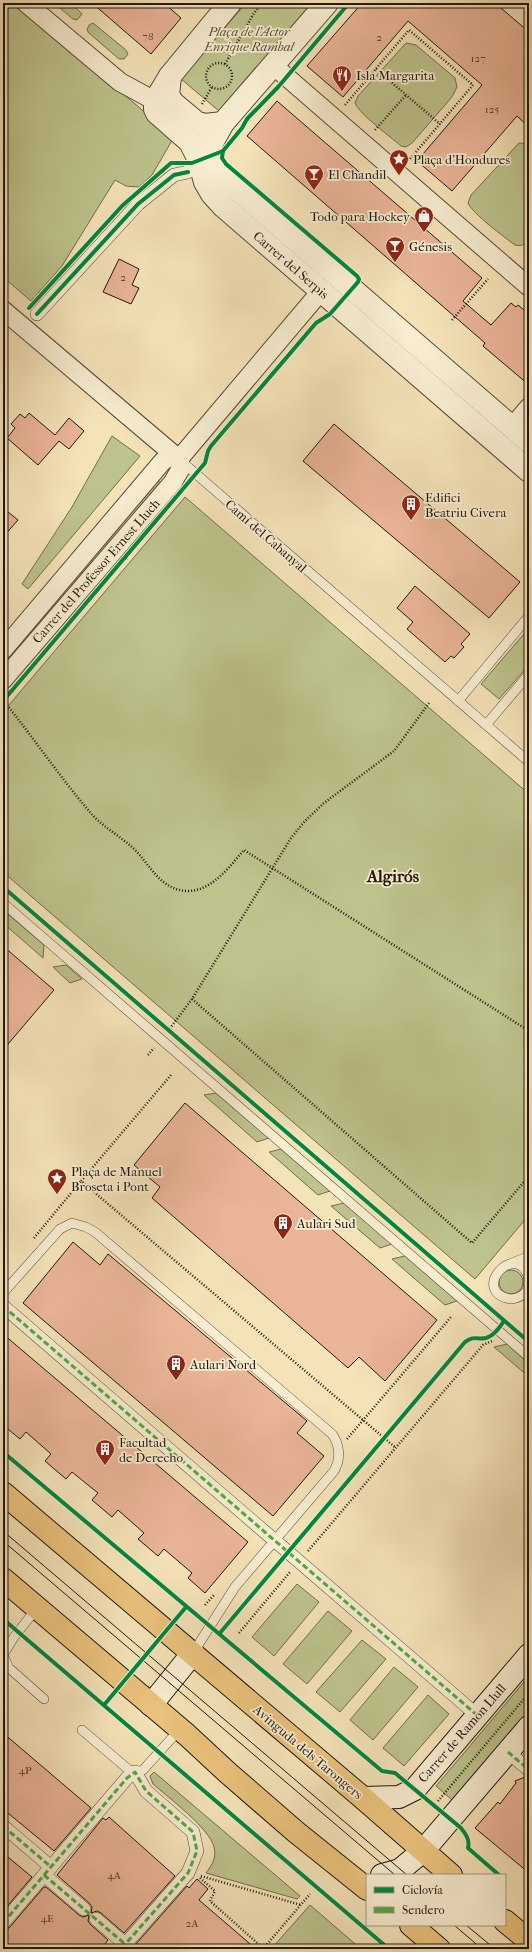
<svg xmlns="http://www.w3.org/2000/svg" width="532" height="1952" font-family="'IM FELL French Canon',serif">
<style>
.green{fill:#bec38d;stroke:#6f6d4e}
.building{fill:#eab597;stroke:#20170f}
.lines{fill:none;stroke-linecap:round;stroke-linejoin:round}
.service-casing{stroke:#554a39;stroke-width:10}
.pedestrian-casing{stroke:#554a39;stroke-width:14}
.minor-casing{stroke:#554a39;stroke-width:20}
.tertiary-casing{stroke:#554a39;stroke-width:24}
.secondary-casing{stroke:#20170f;stroke-width:24}
.primary-casing{stroke:#20170f;stroke-width:24}
.path{stroke:#20170f;stroke-width:2.5;stroke-dasharray:1 2;stroke-linecap:butt}
.service{stroke:#f8edd1;stroke-width:9}
.pedestrian{stroke:#f8edd1;stroke-width:13}
.minor{stroke:#f8edd1;stroke-width:18}
.tertiary{stroke:#f8edd1;stroke-width:22}
.secondary{stroke:#f8edd1;stroke-width:22}
.primary{stroke:#eac27c;stroke-width:22}
.tram{stroke:#20170f;stroke-width:1}
.quiet{stroke:#52a941;stroke-width:3;stroke-dasharray:6 3;stroke-linecap:butt}
.cycleway-casing{stroke:#f8edd1;stroke-width:6}
.cycleway{stroke:#00873e;stroke-width:4}
.labels{text-anchor:middle;dominant-baseline:central;stroke-width:3.5;stroke-linejoin:round;paint-order:stroke}
.number-label{font-size:11px;fill:#523e31}
.park-label{font-size:13px;font-style:italic;fill:#57533b;stroke:#f8edd1}
.poi-label{font-size:13px;fill:#20170f;stroke:#f8edd1;text-anchor:start}
.street-label{font-size:13px;fill:#20170f;stroke:#f8edd1}
.district-label{font-size:17px;font-weight:bold;fill:#20170f;stroke:#f8edd1}
</style>
<rect width="100%" height="100%" fill="#f5e3b8"/>
<filter id="stains"><feTurbulence type="fractalNoise" baseFrequency=".005" numOctaves="4"/><feColorMatrix values="0 0 0 0 .2 0 0 0 0 .09 0 0 0 0 .02 0 0 0 .5 -.17"/></filter>
<radialGradient id="worn" r=".72"><stop offset=".6" stop-color="#630" stop-opacity="0"/><stop offset="1" stop-color="#630" stop-opacity=".3"/></radialGradient>
<g class="green">
<polygon points="3,3 16,3 174,137 152,175 139,187 126,186 115,180 62,266 31,301 3,277"/>
<polygon points="54,3 71,3 82,14 77,20 73,19"/>
<polygon points="246,3 312,3 219,111 181,79"/>
<polygon points="93,23 126,50 128,54 124,59 119,59 89,33 87,30 89,25"/>
<path d="M406,43L416,45L455,78L457,87L452,97L412,143L406,147L401,146C391,137 359,114 355,103L358,96Z"/>
<path d="M519,143L529,144V239C525,244 522,247 515,245C504,237 472,213 468,203L471,195Z"/>
<polygon points="112,436 140,456 28,589 22,584 72,507"/>
<polygon points="154,477 164,486 3,676 3,654"/>
<polygon points="185,497 529,794 529,1215 475,1279 3,872 3,712"/>
<polygon points="529,628 529,665 499,699 481,684"/>
<polygon points="3,910 44,945 43,958 3,923"/>
<polygon points="66,965 82,979 70,983 53,967"/>
<polygon points="216,1093 269,1138 257,1142 204,1095"/>
<polygon points="281,1149 330,1191 318,1195 269,1152"/>
<polygon points="344,1203 392,1244 380,1248 331,1206"/>
<polygon points="405,1256 457,1301 445,1305 392,1259"/>
<circle cx="511" cy="1282" r="12"/>
<polygon points="507,1344 529,1364 529,1377 494,1347"/>
<polygon points="297,1584 319,1602 274,1656 252,1637"/>
<polygon points="328,1611 352,1631 307,1684 283,1664"/>
<polygon points="362,1640 386,1659 340,1712 316,1692"/>
<polygon points="394,1667 418,1687 373,1740 350,1720"/>
<polygon points="529,1676 529,1710 452,1800 436,1786"/>
<polygon points="428,1695 449,1714 404,1766 383,1748"/>
<path d="M154,1772L300,1896L297,1899L206,1873C212,1865 217,1857 214,1847C210,1829 168,1797 153,1784L150,1776Z"/>
<polygon points="310,1905 361,1949 272,1948"/>
</g>
<g class="building">
<polygon points="92,3 164,3 181,18 151,54"/>
<polygon points="362,3 495,3 529,32 529,127 517,116 452,191 417,161 482,85 408,21 343,97 307,66"/>
<polygon points="277,101 482,278 463,301 491,325 511,303 516,307 518,305 529,314 529,385 483,346 485,343 247,136"/>
<polygon points="119,259 139,269 132,285 139,288 131,304 103,292"/>
<polygon points="29,413 55,435 69,418 84,431 69,449 59,441 38,465 7,438 15,428 11,424 20,414 25,418"/>
<polygon points="334,424 520,582 489,618 303,461"/>
<polygon points="3,508 18,520 3,537"/>
<polygon points="415,586 470,634 461,644 464,647 454,658 451,656 445,662 407,629 413,622 397,608"/>
<polygon points="3,946 54,990 3,1050"/>
<polygon points="185,1103 437,1320 385,1381 359,1357 348,1368 152,1198 160,1187 134,1165"/>
<polygon points="73,1242 100,1265 108,1254 307,1421 297,1433 324,1456 273,1516 23,1303"/>
<polygon points="3,1334 248,1542 205,1593 188,1578 192,1573 164,1549 158,1556 138,1539 144,1533 118,1510 112,1517 92,1500 98,1493 72,1472 66,1479 45,1461 51,1454 26,1432 20,1439 3,1425"/>
<polygon points="3,1733 91,1808 54,1851 3,1809"/>
<polygon points="525,1777 529,1778 529,1873 475,1828 498,1802 500,1804 516,1783 515,1781"/>
<polygon points="109,1817 175,1876 124,1933 101,1913 97,1911 91,1913 92,1907 89,1903 57,1875 103,1818 106,1820"/>
<polygon points="3,1853 32,1877 3,1911"/>
<polygon points="197,1879 208,1889 199,1900 256,1949 142,1949 136,1944 187,1886 189,1888"/>
<polygon points="44,1887 46,1887 79,1915 83,1917 89,1915 88,1921 91,1925 108,1940 101,1949 3,1949 3,1931 9,1928"/>
</g>
<g class="lines">
<defs>
<g id="service">
<polyline points="181,461 529,762"/>
<polyline points="458,701 529,616"/>
<polyline points="486,725 529,674"/>
<polyline points="3,903 529,1357"/>
<polyline points="510,1264 529,1256"/>
<path d="M529,1279C517,1238 468,1292 511,1299C521,1298 529,1292 529,1281"/>
<path d="M3,1293L60,1229L72,1223L86,1227L95,1232L332,1434C340,1445 341,1459 334,1471L235,1587L193,1653"/>
<polyline points="37,1608 14,1637 3,1655 9,1668 44,1699"/>
<polyline points="82,1730 129,1770 135,1772 143,1770 180,1729"/>
</g>
<g id="pedestrian">
<polyline points="37,314 138,204 174,175 188,172"/>
<polyline points="3,1306 478,1716"/>
<polyline points="508,1752 529,1770"/>
<polyline points="3,1826 51,1867"/>
<polyline points="44,1875 84,1909"/>
<polyline points="96,1919 125,1944"/>
<polyline points="3,1923 127,1778 135,1772 146,1791 193,1832 197,1851 188,1873 121,1949"/>
</g>
<g id="minor">
<polyline points="26,3 120,82 155,101"/>
<polyline points="274,66 529,287"/>
<polyline points="3,310 179,459"/>
<polyline points="512,427 529,407"/>
<polyline points="179,459 321,291"/>
<polyline points="3,650 163,461 170,457 179,459"/>
<polyline points="3,680 173,482 181,468 179,459"/>
</g>
<g id="tertiary">
<polyline points="230,3 170,76 155,101 155,109 157,113 190,142 199,160 205,182 212,194 224,207 529,471"/>
<polyline points="170,76 168,95 173,103 197,123 205,125 223,123"/>
<polyline points="203,145 218,173 529,442"/>
<polyline points="210,156 212,143 223,123 327,3"/>
</g>
<g id="secondary">
<polyline points="151,1705 193,1653"/>
<polyline points="363,1798 399,1797 415,1789 529,1655"/>
<polyline points="382,1875 400,1870 423,1851 529,1727"/>
</g>
<g id="primary">
<polyline points="3,1493 363,1798 451,1875"/>
<polyline points="3,1579 187,1735 228,1773 296,1832 367,1889"/>
<polyline points="505,1921 529,1941"/>
<polyline points="411,1925 439,1949"/>
</g>
</defs>
<use href="#service" class="service-casing"/>
<use href="#pedestrian" class="pedestrian-casing"/>
<use href="#minor" class="minor-casing"/>
<use href="#tertiary" class="tertiary-casing"/>
<use href="#secondary" class="secondary-casing"/>
<use href="#primary" class="primary-casing"/>
<g class="path">
<circle cx="219" cy="76" r="13"/>
<polyline points="225,64 254,13 263,3"/>
<polyline points="376,69 440,124"/>
<polyline points="202,104 212,87"/>
<polyline points="345,105 409,30 473,85 409,160"/>
<polyline points="375,130 406,95"/>
<polyline points="452,320 488,279"/>
<path d="M7,705C35,740 60,777 89,811C101,826 119,835 133,848C151,865 160,891 189,891C213,890 230,866 244,850L529,1031"/>
<polyline points="192,999 472,1243 529,1176"/>
<polyline points="168,1031 192,999 291,838 305,821 324,803 394,751 429,703"/>
<polyline points="148,1055 154,1048"/>
<polyline points="171,1075 81,1181 396,1448"/>
<polyline points="34,1238 81,1181"/>
<polyline points="347,1439 451,1317"/>
<polyline points="308,1551 483,1345 492,1341"/>
<polyline points="205,1605 214,1595"/>
<polyline points="239,1633 290,1572"/>
<polyline points="438,1801 529,1693"/>
<polyline points="201,1876 301,1905"/>
<polyline points="200,1878 215,1891 210,1901 264,1949"/>
<polyline points="263,1949 310,1894"/>
</g>
<use href="#service" class="service"/>
<use href="#pedestrian" class="pedestrian"/>
<use href="#minor" class="minor"/>
<use href="#tertiary" class="tertiary"/>
<use href="#secondary" class="secondary"/>
<use href="#primary" class="primary"/>
<g class="tram">
<polyline points="3,1531 407,1875"/>
<polyline points="3,1541 395,1875"/>
<polyline points="454,1925 482,1949"/>
<polyline points="466,1925 495,1949"/>
</g>
<g class="quiet">
<polyline points="3,1306 478,1716"/>
<polyline points="508,1752 529,1770"/>
<polyline points="3,1826 51,1867"/>
<polyline points="44,1875 125,1944"/>
<polyline points="3,1923 127,1778 135,1772 146,1791 193,1832 197,1851 188,1873 121,1949"/>
</g>
<defs>
<g id="cycleway">
<polyline points="29,308 122,206 171,163 192,163 223,151"/>
<polyline points="37,314 138,204 174,175 188,172"/>
<polyline points="3,701 205,463 208,451 211,446 316,323 330,314 358,282 359,279 357,276 226,164 222,158 223,151 242,128 247,119 279,86 349,3"/>
<polyline points="3,887 529,1342"/>
<path d="M3,1452L382,1771L395,1773L461,1828C466,1834 470,1840 468,1848L499,1875"/>
<polyline points="3,1619 389,1949"/>
<path d="M220,1633L465,1342C475,1335 476,1340 486,1338C494,1336 500,1327 504,1321"/>
<polyline points="104,1705 186,1607"/>
</g>
</defs>
<use href="#cycleway" class="cycleway-casing"/>
<use href="#cycleway" class="cycleway"/>
</g>
<defs>
<symbol id="restaurant-pin" viewBox="-11 -11 22 30"><path d="M0 17L-7.5 6A9.5 9.5 0 1 1 7.5 6Z" fill="#8f2418" stroke="#f8edd1"/><path d="M-5-6h1v4h1v-4h1v4h1v-4h1v5L-1.5 .5V6h-2V.5L-5-1ZM5-6V6H3V1.5H1.5Q1.5-4 5-6Z" fill="#fff"/></symbol>
<symbol id="sight-pin" viewBox="-11 -11 22 30"><path d="M0 17L-7.5 6A9.5 9.5 0 1 1 7.5 6Z" fill="#8f2418" stroke="#f8edd1"/><path d="M0-6L1.8-2.2L6-1.7L2.9 1.2L3.7 5.4L0 3.3L-3.7 5.4L-2.9 1.2L-6-1.7L-1.8-2.2Z" fill="#fff"/></symbol>
<symbol id="bar-pin" viewBox="-11 -11 22 30"><path d="M0 17L-7.5 6A9.5 9.5 0 1 1 7.5 6Z" fill="#8f2418" stroke="#f8edd1"/><path d="M-6-5H6L.8 .8V4.5H3.5V6h-7V4.5H-.8V.8Z" fill="#fff"/></symbol>
<symbol id="shop-pin" viewBox="-11 -11 22 30"><path d="M0 17L-7.5 6A9.5 9.5 0 1 1 7.5 6Z" fill="#8f2418" stroke="#f8edd1"/><path d="M-5-2.5h2.3a2.7 3.5 0 0 1 5.4 0H5L5.5 6h-11ZM-1.5-2.5h3a1.5 2.3 0 0 0-3 0Z" fill="#fff"/></symbol>
<symbol id="building-pin" viewBox="-11 -11 22 30"><path d="M0 17L-7.5 6A9.5 9.5 0 1 1 7.5 6Z" fill="#8f2418" stroke="#f8edd1"/><path d="M-4-6H4V6H1V3H-1V6H-4ZM-2.5-4.3h1.7v1.8h-1.7ZM.8-4.3h1.7v1.8H.8ZM-2.5-1h1.7V.8h-1.7ZM.8-1h1.7V.8H.8Z" fill="#fff"/></symbol>
</defs>
<g fill-rule="evenodd">
<use href="#restaurant-pin" x="331" y="64" width="22" height="30"/>
<use href="#sight-pin" x="388" y="148" width="22" height="30"/>
<use href="#bar-pin" x="303" y="163" width="22" height="30"/>
<use href="#shop-pin" x="413" y="205" width="22" height="30"/>
<use href="#bar-pin" x="384" y="235" width="22" height="30"/>
<use href="#building-pin" x="400" y="493" width="22" height="30"/>
<use href="#sight-pin" x="46" y="1167" width="22" height="30"/>
<use href="#building-pin" x="272" y="1212" width="22" height="30"/>
<use href="#building-pin" x="165" y="1353" width="22" height="30"/>
<use href="#building-pin" x="94" y="1438" width="22" height="30"/>
</g>
<g class="labels">
<g class="number-label">
<text x="148" y="36">78</text>
<text x="379" y="37">2</text>
<text x="478" y="58">127</text>
<text x="492" y="109">125</text>
<text x="123" y="277">2</text>
<text x="25" y="1770">4P</text>
<text x="114" y="1875">4A</text>
<text x="47" y="1918">4E</text>
<text x="192" y="1923">2A</text>
</g>
<g class="park-label">
<text x="249" y="31">Plaça de l'Actor<tspan x="249" dy="15">Enrique Rambal</tspan></text>
</g>
<g class="poi-label">
<text x="356" y="75">Isla Margarita</text>
<text x="413" y="159">Plaça d'Hondures</text>
<text x="328" y="174">El Chandil</text>
<text x="410" y="216" text-anchor="end">Todo para Hockey</text>
<text x="409" y="246">Génesis</text>
<text x="425" y="497">Edifici<tspan x="425" dy="15">Beatriu Civera</tspan></text>
<text x="71" y="1171">Plaça de Manuel<tspan x="71" dy="15">Broseta i Pont</tspan></text>
<text x="297" y="1223">Aulari Sud</text>
<text x="190" y="1364">Aulari Nord</text>
<text x="119" y="1442">Facultad<tspan x="119" dy="15">de Derecho</tspan></text>
</g>
<g class="street-label">
<text transform="translate(291 265) rotate(41)">Carrer del Serpis</text>
<text transform="translate(266 536) rotate(41)">Camí del Cabanyal</text>
<text transform="translate(96 571) rotate(-49)">Carrer del Professor Ernest Lluch</text>
<text transform="translate(462 1733) rotate(-49)">Carrer de Ramon Llull</text>
<text transform="translate(308 1752) rotate(40)">Avinguda dels Tarongers</text>
</g>
<g class="district-label">
<text x="393" y="876">Algirós</text>
</g>
</g>
<rect width="532" height="1952" fill="none" stroke="#f5e3b8" stroke-width="16"/>
<rect x="4" y="4" width="524" height="1944" fill="none" stroke="#20170f" stroke-width="2"/>
<rect x="8" y="8" width="516" height="1936" fill="none" stroke="#20170f"/>
<rect x="366" y="1874" width="140" height="52" fill="#f8edd1" stroke="#a29783"/>
<rect x="374" y="1887" width="20" height="6" fill="#00873e" stroke="#a29783"/>
<text x="402" y="1894" font-size="12" fill="#20170f">Ciclovía</text>
<rect x="374" y="1907" width="20" height="6" fill="#52a941" stroke="#a29783"/>
<text x="402" y="1914" font-size="12" fill="#20170f">Sendero</text>
<rect width="100%" height="100%" filter="url(#stains)"/>
<rect width="100%" height="100%" fill="url(#worn)"/>
</svg>
